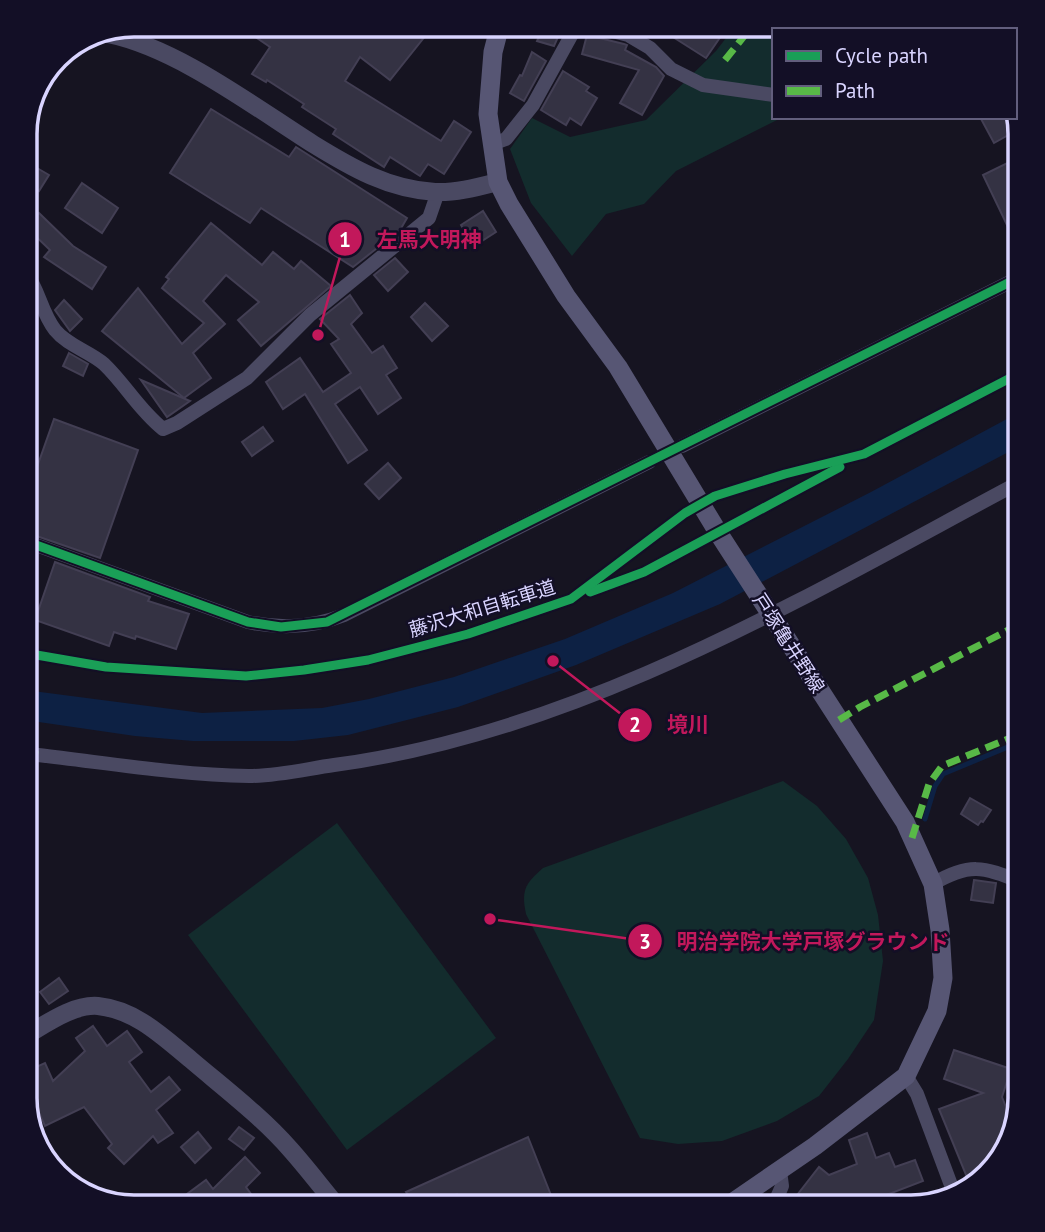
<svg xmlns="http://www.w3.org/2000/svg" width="1045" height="1232" font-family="'PT Sans','Noto Sans JP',sans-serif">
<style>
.green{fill:#132c2d}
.water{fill:#0d2144}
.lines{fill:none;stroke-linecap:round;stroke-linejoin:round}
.stream{stroke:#0d2144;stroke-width:5}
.building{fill:#343243;stroke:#433f54;stroke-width:2}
.minor{stroke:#4a4962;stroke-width:14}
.tertiary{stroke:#4a4962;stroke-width:18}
.secondary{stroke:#575674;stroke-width:19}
.quiet{stroke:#58b947;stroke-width:7;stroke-dasharray:14 7;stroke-linecap:butt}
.cycleway-casing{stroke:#130f26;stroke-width:13}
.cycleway{stroke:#1a9f57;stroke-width:9}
.labels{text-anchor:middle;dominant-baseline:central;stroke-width:5;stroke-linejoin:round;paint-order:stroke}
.street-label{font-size:19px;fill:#d9d4ff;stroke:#130f26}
.rim{fill:none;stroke:#d9d4ff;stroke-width:3.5}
.leader{fill:none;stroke:#c2185b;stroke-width:2.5}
.callout-dot{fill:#c2185b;stroke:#130f26;stroke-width:2.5}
.mark-label{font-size:21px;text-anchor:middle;font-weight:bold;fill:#fff}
.callout-label{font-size:21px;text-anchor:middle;font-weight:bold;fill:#c2185b;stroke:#130f26;stroke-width:5;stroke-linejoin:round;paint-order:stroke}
</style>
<rect width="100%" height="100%" fill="#161421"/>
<g class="green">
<polygon points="736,25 918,25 937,30 774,30 774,117 783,117 676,171 644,204 606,214 572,256 531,203 510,149 532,118 570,137 646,120 716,51"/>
<path d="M783,781L817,806L846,839L868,878L878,915L883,961L874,1020L848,1059L819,1096L777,1121L722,1141L678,1144L640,1138L526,914C521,890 525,884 543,868Z"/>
<polygon points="337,823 496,1038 347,1150 188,935"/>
</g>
<polygon class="water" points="1020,412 1020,446 720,604 576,665 458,707 348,735 294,741 193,741 135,736 25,720 25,690 202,713 322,708 369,699 454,677 565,639 673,593 871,492"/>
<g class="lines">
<polyline class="stream" points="925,819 935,786 943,774 1020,742"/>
</g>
<g class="building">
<polygon points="238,25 434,25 390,80 360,57 345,81 441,141 454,121 471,132 444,174 428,164 420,176 390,157 384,167 333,134 336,129 302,107 304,104 267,80 266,82 252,74 270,47"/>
<polygon points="544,25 555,25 562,28 554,46 537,41"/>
<polygon points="682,25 705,25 721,36 706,58 673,37"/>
<polygon points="587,35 624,44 627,45 625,50 656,67 664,76 642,115 620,103 639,70 582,54"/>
<polygon points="532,52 546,61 524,101 510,93 520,75 522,76"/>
<polygon points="563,71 589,87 586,91 597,98 581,125 570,118 566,125 541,110"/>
<polygon points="211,109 289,157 296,147 407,218 400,230 353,267 261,208 250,223 170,173"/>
<polygon points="980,117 1014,117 1019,129 994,143"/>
<polygon points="1020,157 1020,252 983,175"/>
<polygon points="25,161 49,175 39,191 25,181"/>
<polygon points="82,183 118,208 102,233 65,208"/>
<polygon points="483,211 496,232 474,246 461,225"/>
<polygon points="39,213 73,246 106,267 92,289 44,257 50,250 26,227"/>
<polygon points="211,223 262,265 273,252 294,269 301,261 331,286 261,346 238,320 259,302 226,275 203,301 225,324 193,353 211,378 184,398 102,331 138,288 182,344 204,323 162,288 169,279 166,277"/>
<polygon points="395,258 408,272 388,291 374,275"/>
<polygon points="350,295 362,313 351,324 372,353 383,346 397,368 386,375 401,398 378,414 360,387 335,404 367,450 348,463 305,394 283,409 266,382 300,358 323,392 351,373 331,344 339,339 320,319"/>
<polygon points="64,300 82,319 70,331 55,310"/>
<polygon points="425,303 448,326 432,341 411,317"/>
<polygon points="69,353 88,364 83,376 63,366"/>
<polygon points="141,380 190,401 167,417"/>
<polygon points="54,419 138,450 100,558 25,532 25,501"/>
<polygon points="263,427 273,441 252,456 242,442"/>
<polygon points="388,463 401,478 379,499 365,484"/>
<polygon points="55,562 150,597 148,601 189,614 176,649 136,636 135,639 114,632 109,646 35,620"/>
<polygon points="970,798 991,810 983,822 981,821 978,825 961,814"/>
<polygon points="974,880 996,883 993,903 971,900"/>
<polygon points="59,978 68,991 49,1004 40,992"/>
<polygon points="93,1026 107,1046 127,1031 142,1052 129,1062 151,1092 169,1077 180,1090 156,1110 173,1133 158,1143 153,1136 124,1164 108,1148 112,1144 84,1107 45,1126 25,1082 25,1072 45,1063 53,1081 85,1051 76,1038"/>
<polygon points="954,1050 1011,1069 1002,1097 1014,1127 1009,1147 977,1185 971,1187 939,1109 983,1093 944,1079"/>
<polygon points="239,1127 254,1138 244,1150 229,1139"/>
<polygon points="198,1132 211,1148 195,1163 181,1147"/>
<polygon points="867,1133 876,1158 889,1153 895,1167 915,1160 923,1181 868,1202 872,1208 787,1208 819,1167 829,1175 857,1164 849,1140"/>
<polygon points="528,1137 556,1208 463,1208 457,1194 425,1208 417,1208 406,1192"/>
<polygon points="245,1157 260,1173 246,1187 261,1208 168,1208 206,1180 213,1189"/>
</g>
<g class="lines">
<g class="minor">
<polyline points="589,25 628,35 650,48 671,69 703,85 774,95"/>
<polyline points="492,144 506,139 533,105 577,25"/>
<path d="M25,271C39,289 41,312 55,330C68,346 89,351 104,364C126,385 138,409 163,429L177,423L247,378L310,315L429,218L438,192"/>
<polyline points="682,446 1020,277"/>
<path d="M25,541L248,622C281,629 312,628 344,615L649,462"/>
<path d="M38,755C108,763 179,775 249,776C277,776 306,769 334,765C581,732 804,597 1020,482"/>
<path d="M933,884C968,863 984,866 1020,882"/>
<polyline points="906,1076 917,1094 954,1193"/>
<polyline points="773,1207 782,1186 780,1171"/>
</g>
<g class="tertiary">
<path d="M108,34C177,48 253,106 313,144C352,168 388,189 435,192C456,193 478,187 498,182"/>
<path d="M25,1036C46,1024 73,1004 98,1006C136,1010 163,1037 190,1059C224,1088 261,1116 290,1149C307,1168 322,1188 338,1207"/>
</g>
<polyline class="secondary" points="500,25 493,52 488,114 498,182 509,204 566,296 618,367 719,534 905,822 933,884 940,930 943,978 937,1011 906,1076 815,1146 726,1207"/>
<g class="quiet">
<polyline points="725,60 753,25"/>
<polyline points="839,720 860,707 1020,624"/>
<polyline points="25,752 38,755"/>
<polyline points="912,838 929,784 942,766 1020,734"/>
</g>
<defs>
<g id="cycleway">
<polyline points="25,541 248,622 281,627 327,622 1020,277"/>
<polyline points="590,592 644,572 840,467"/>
<polyline points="25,653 106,667 246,676 304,670 368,660 468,634 571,599 685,513 715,496 785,474 864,454 1020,373"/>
</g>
</defs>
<use href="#cycleway" class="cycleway-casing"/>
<use href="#cycleway" class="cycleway"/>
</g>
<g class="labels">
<g class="street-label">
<text transform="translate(482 608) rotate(-17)">藤沢大和自転車道</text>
<text transform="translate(789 643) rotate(57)">戸塚亀井野線</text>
</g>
</g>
<path d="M0 0H1045V1232H0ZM134 37H911A97 97 0 0 1 1008 134V1098A97 97 0 0 1 911 1195H134A97 97 0 0 1 37 1098V134A97 97 0 0 1 134 37Z" fill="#130f26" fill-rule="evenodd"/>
<path class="rim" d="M134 37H911A97 97 0 0 1 1008 134V1098A97 97 0 0 1 911 1195H134A97 97 0 0 1 37 1098V134A97 97 0 0 1 134 37Z"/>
<path class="leader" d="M318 335L345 239M553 661L635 725M490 919L645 941"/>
<g class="callout-dot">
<circle cx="318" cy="335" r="7"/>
<circle cx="553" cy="661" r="7"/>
<circle cx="490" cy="919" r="7"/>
<circle cx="345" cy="239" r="18"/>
<circle cx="635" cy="725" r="18"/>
<circle cx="645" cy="941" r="18"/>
</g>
<g class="mark-label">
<text x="345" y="247">1</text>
<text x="635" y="732">2</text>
<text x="645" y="949">3</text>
</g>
<g class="callout-label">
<text x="429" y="247">左馬大明神</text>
<text x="688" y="732">境川</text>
<text x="813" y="949">明治学院大学戸塚グラウンド</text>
</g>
<rect x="772" y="28" width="245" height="91" fill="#130f26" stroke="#625e7d" stroke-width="2"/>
<rect x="786" y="51" width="35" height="10" fill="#1a9f57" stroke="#625e7d" stroke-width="2"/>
<text x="835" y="63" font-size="21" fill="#d9d4ff">Cycle path</text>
<rect x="786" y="86" width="35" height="10" fill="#58b947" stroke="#625e7d" stroke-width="2"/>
<text x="835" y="98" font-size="21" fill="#d9d4ff">Path</text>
</svg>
